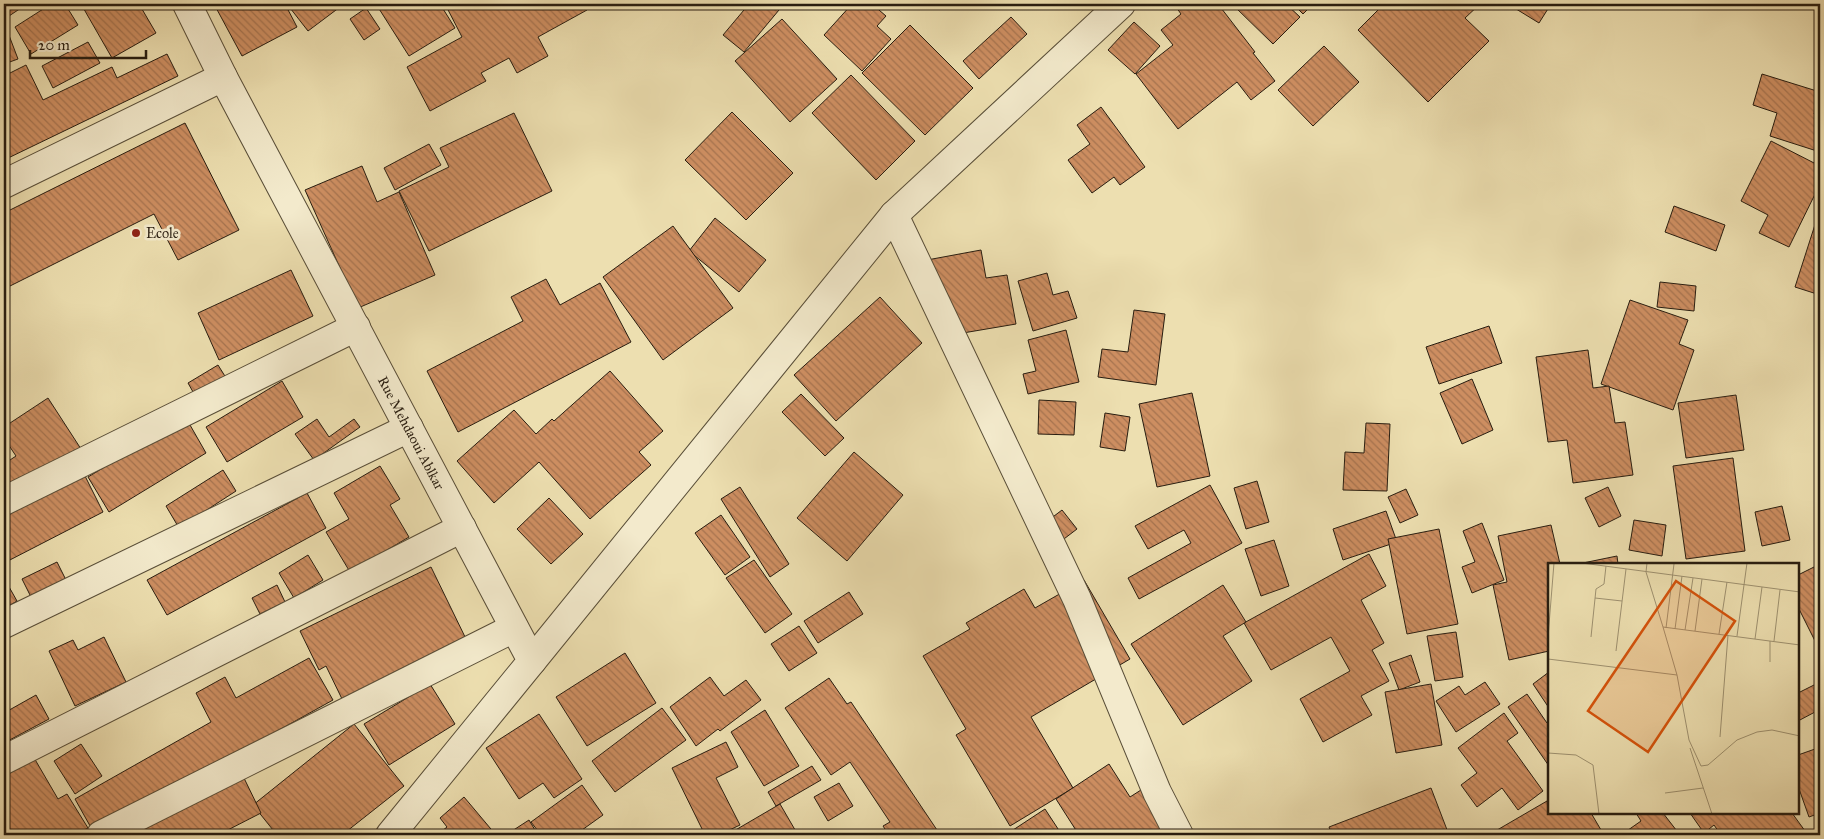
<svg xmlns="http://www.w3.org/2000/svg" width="1824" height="839" font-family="'IM FELL Great Primer',serif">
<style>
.building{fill:url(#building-back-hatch);stroke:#281d10}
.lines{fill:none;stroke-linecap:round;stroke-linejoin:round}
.minor-casing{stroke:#594e38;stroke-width:30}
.minor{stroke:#f3eacc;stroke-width:28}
.poi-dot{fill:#8f2418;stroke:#f3eacc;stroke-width:2}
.labels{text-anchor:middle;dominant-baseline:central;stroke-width:5;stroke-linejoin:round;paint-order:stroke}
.poi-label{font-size:14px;fill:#281d10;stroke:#f3eacc;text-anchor:start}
.street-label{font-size:14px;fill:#281d10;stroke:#f3eacc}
.inset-road{fill:none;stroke:#9e9170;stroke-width:1}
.view{fill:#d5530c;fill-opacity:0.15;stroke:#d5530c;stroke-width:2.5}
.inset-edge{fill:none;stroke:#281d10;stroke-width:2.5}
</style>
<defs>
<pattern id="building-back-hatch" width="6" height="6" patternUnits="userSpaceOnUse" patternTransform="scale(1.25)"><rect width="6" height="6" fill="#cd8e61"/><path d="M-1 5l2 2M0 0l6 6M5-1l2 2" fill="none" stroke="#a6734f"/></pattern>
</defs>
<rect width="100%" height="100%" fill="#eddfb0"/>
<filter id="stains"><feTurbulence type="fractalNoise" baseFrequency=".004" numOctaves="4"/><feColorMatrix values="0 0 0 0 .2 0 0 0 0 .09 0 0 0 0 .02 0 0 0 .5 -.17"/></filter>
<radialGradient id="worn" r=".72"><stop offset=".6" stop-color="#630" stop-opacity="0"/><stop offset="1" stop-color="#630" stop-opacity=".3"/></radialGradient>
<g class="building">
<polygon points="4,4 27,4 9,16"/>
<polygon points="51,4 65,4 78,25 31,54 15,27"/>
<polygon points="81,4 139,4 156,33 112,58"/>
<polygon points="214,4 285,4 297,27 242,56"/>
<polygon points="287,4 344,4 308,31"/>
<polygon points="376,4 440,4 455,28 409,56"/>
<polygon points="445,4 583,4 587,10 538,37 548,56 517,73 509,58 481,73 486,81 430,111 407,67 462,37"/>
<polygon points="749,4 772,4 779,10 744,52 723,35"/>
<polygon points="852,4 872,4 886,16 877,26 891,39 862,71 824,35"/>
<polygon points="1174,4 1218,4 1255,52 1253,53 1275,81 1251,100 1237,82 1178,129 1136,74 1173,45 1161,30 1181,14"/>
<polygon points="1238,4 1286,4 1300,17 1273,44 1235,7"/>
<polygon points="1293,4 1313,4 1303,14"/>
<polygon points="1384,4 1480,4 1465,18 1489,41 1428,102 1358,30"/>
<polygon points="1508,4 1551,4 1539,23"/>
<polygon points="366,8 380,29 364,40 350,19"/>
<polygon points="1011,17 1027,34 979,79 963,61"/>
<polygon points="782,19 837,79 790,122 735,61"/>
<polygon points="1134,22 1160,46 1135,74 1108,50"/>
<polygon points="910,25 973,88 925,135 862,73"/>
<polygon points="7,30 18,59 4,64 4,31"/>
<polygon points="88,42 100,63 53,88 42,66"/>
<polygon points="1324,46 1359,82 1313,126 1278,90"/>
<polygon points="167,54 178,76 4,160 4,76 26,65 43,100 112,67 117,78"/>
<polygon points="1762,74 1820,92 1814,114 1820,116 1820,152 1770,136 1777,113 1753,105"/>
<polygon points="851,75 915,141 876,180 812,113"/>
<polygon points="1101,107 1145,167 1120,185 1114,177 1092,193 1068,160 1090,144 1077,125"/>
<polygon points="732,112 793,173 746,220 685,160"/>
<polygon points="514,113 552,191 429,251 399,191 449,167 440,148"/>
<polygon points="185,123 239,230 178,260 154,214 6,288 4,284 4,213"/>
<polygon points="1771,141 1820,166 1820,184 1789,247 1759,233 1768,215 1741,201"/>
<polygon points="429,144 441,165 395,190 384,168"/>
<polygon points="362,166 377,202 399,192 435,275 358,308 305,190"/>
<polygon points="1674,206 1725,225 1716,251 1665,232"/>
<polygon points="1820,209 1820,295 1795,287"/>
<polygon points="715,218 766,260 739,292 689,251"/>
<polygon points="673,226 733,308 663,360 603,277"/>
<polygon points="981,250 986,278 1007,275 1016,324 951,335 927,260"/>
<polygon points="291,270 313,316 219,360 198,313"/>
<polygon points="1047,273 1053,295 1068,291 1077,318 1033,331 1018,281"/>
<polygon points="546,279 560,305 600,283 631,342 458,432 427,371 523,321 511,297"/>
<polygon points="1660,282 1696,286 1694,311 1657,307"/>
<polygon points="880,297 922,343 836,421 794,375"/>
<polygon points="1630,300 1688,320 1679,344 1694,350 1673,410 1601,384"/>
<polygon points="1134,310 1165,314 1156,385 1098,377 1102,349 1128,352"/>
<polygon points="1489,326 1502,363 1439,384 1426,347"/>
<polygon points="1066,330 1079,382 1028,394 1023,374 1036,371 1028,340"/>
<polygon points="1588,350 1593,388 1609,386 1615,423 1625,422 1633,475 1573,483 1567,440 1548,442 1536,357"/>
<polygon points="218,365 228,381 197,399 188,383"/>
<polygon points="610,371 663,431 639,452 651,465 590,519 539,462 494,503 457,461 514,410 536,434 552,419 554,421"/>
<polygon points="1472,379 1493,430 1462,444 1440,393"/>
<polygon points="282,381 303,417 227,462 206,427"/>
<polygon points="1192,393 1210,476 1157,487 1139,404"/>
<polygon points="801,394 844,438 825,456 782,412"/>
<polygon points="1736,395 1744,450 1686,458 1678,403"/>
<polygon points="48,398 81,449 4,499 4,464 16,456 4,438 4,427"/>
<polygon points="1039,400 1076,402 1074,435 1038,434"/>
<polygon points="1105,413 1130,417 1125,451 1100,447"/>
<polygon points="186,418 206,453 109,512 88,477"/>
<polygon points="317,419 329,437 354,419 360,427 314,460 295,434"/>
<polygon points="1366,423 1390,424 1387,491 1343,490 1345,452 1364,453"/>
<polygon points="854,452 903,495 847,561 797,518"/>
<polygon points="1733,458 1745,551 1686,559 1673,466"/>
<polygon points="380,466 400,499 390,505 409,537 350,572 326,532 349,519 334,493"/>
<polygon points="223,470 236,491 179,528 166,506"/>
<polygon points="84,474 103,512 4,563 4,514"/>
<polygon points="1257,481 1269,522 1246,529 1234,488"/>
<polygon points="1210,485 1242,543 1139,599 1128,578 1191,543 1184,530 1148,549 1135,526"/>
<polygon points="740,487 789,564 770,577 721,499"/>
<polygon points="1608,487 1621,516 1599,527 1585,498"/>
<polygon points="1406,489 1418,515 1400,523 1388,497"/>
<polygon points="307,493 326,528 167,615 147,580"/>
<polygon points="549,498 583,534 551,564 517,529"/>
<polygon points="1782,506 1790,540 1762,546 1755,512"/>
<polygon points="1062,510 1077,529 1056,545 1041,526"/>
<polygon points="1386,511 1397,542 1343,560 1333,529"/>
<polygon points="721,515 750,557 725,575 695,533"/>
<polygon points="1634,520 1666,525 1662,556 1629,550"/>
<polygon points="1482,523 1504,580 1472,593 1462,567 1475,562 1463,531"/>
<polygon points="1551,525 1560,564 1549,564 1549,651 1509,660 1493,585 1507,582 1498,536"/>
<polygon points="1439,529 1458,624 1407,634 1388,539"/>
<polygon points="1274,540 1289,586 1261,596 1245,549"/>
<polygon points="1369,554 1386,586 1361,600 1384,643 1372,650 1389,681 1361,696 1372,715 1323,742 1300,699 1350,671 1331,637 1271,670 1244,623"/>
<polygon points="308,555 323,580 294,598 279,573"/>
<polygon points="1617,556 1618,564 1578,564"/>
<polygon points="754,560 792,614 765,633 726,578"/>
<polygon points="57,562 67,582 32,599 22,579"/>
<polygon points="1820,564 1820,651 1798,607 1798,575"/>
<polygon points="431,567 467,641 343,701 326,666 319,670 300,631"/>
<polygon points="4,578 17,601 4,609"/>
<polygon points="1084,580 1130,659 1031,717 1073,788 1010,826 956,735 966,729 923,656 970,629 966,623 1024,589 1035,608"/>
<polygon points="277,585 285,602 260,614 252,598"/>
<polygon points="1223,585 1246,622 1223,636 1252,681 1183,725 1131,644"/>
<polygon points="849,592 863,614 818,643 804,621"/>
<polygon points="799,626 817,653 789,671 771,644"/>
<polygon points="1456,632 1463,677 1435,681 1427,636"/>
<polygon points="104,637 126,682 75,706 49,651 73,640 78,650"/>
<polygon points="625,653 656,703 587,746 556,697"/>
<polygon points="1411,655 1420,682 1399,690 1389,663"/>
<polygon points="309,658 333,700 94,833 75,799 211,722 196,693 225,677 236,698"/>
<polygon points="1549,672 1549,708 1533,684"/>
<polygon points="710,677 724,696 746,680 761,700 720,731 718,729 696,746 670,707"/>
<polygon points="829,678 847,704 851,702 937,830 929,835 889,835 883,826 890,822 850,762 831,775 785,708"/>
<polygon points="1485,682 1500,704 1456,732 1436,701 1459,686 1465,695"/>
<polygon points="1820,682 1820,723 1815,712 1798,721 1798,693"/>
<polygon points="430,684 455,724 389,765 364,724"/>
<polygon points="1431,684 1442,745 1396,753 1385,692"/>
<polygon points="1527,694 1547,723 1549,722 1549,766 1508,707"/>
<polygon points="36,695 49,719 4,743 4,713"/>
<polygon points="662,708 686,740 615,792 592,761"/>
<polygon points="765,710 799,766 764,786 731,732"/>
<polygon points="1504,713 1518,733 1507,741 1543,791 1518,810 1502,788 1477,807 1461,785 1477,773 1458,748"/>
<polygon points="539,714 582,779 554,798 543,783 519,799 486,748"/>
<polygon points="354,724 404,786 342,835 277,835 253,805"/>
<polygon points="726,742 738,767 716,778 740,825 719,835 705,835 672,768"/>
<polygon points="81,744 102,776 75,794 54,761"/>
<polygon points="1815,749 1820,763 1820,813 1809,817 1798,786 1798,755"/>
<polygon points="33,756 58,799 67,794 88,828 75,835 4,835 4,774"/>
<polygon points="1109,764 1130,797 1152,783 1185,835 1079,835 1056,799"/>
<polygon points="812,766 821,780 776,806 768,792"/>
<polygon points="242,774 261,813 218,835 121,835"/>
<polygon points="839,783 853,806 828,821 814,797"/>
<polygon points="582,785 603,815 575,835 541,835 531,822"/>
<polygon points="1431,788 1449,835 1332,835 1329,827"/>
<polygon points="464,797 496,835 437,835 447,827 440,818"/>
<polygon points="1547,801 1549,813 1591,813 1604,835 1493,835 1492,833"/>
<polygon points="780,804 798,835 727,835"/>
<polygon points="1045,809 1062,835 1012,835 1010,832"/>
<polygon points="1636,813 1663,813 1680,835 1621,835 1641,821"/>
<polygon points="1690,813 1792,813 1808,835 1721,835 1714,825 1704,833"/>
<polygon points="529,820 538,835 514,835 512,831"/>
</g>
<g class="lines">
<defs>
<g id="minor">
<path id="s1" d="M187,4L223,77L532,661L390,835"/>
<polyline points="4,184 223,77"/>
<polyline points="894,215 1077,599 1157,792 1179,835"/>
<polyline points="4,501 356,327"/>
<polyline points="4,624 409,428"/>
<polyline points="532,661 894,215 1121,4"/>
<polyline points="4,760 462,528"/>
<polyline points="101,835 514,628"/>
</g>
</defs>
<use href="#minor" class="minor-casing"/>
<use href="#minor" class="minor"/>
</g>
<circle class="poi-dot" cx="136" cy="233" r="5"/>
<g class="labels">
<g class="poi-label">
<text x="146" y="233">Ecole</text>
</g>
<g class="street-label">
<text stroke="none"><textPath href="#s1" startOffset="484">Rue Mehdaoui Ablkar</textPath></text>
</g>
</g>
<g transform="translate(1548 563)">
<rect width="251" height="251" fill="#eddfb0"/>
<path class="inset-road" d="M34,0L252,29M99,0L98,9L115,64L252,82M47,35L74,38M115,64L129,112L141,177L153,203L160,202L189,177L209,169L224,167L252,173M118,65L126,1M127,66L134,13M137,67L145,15M147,68L154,16M171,71L179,19M189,73L199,0M0,74L6,0M43,74L48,26L56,21L58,3M207,76L214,24M226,78L232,27M68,88L78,6M0,96L129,112M222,99V78M172,174L180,72M142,185L164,251M0,190L28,192L45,202L51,251M117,230L155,225"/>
<path class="view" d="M128,18L187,58L100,189L40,148Z"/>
<rect width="251" height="251" class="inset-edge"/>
</g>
<rect width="1824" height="839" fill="none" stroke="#eddfb0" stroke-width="20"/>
<rect x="5" y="5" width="1814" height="829" fill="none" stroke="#281d10" stroke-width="2.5"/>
<rect x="10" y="10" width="1804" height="819" fill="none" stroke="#281d10"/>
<path d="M30 50v8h116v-8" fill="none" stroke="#281d10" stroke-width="2.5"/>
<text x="38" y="50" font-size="15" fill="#281d10" stroke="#f3eacc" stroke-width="4" paint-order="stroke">20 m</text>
<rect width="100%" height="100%" filter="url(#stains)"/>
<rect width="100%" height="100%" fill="url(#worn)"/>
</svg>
